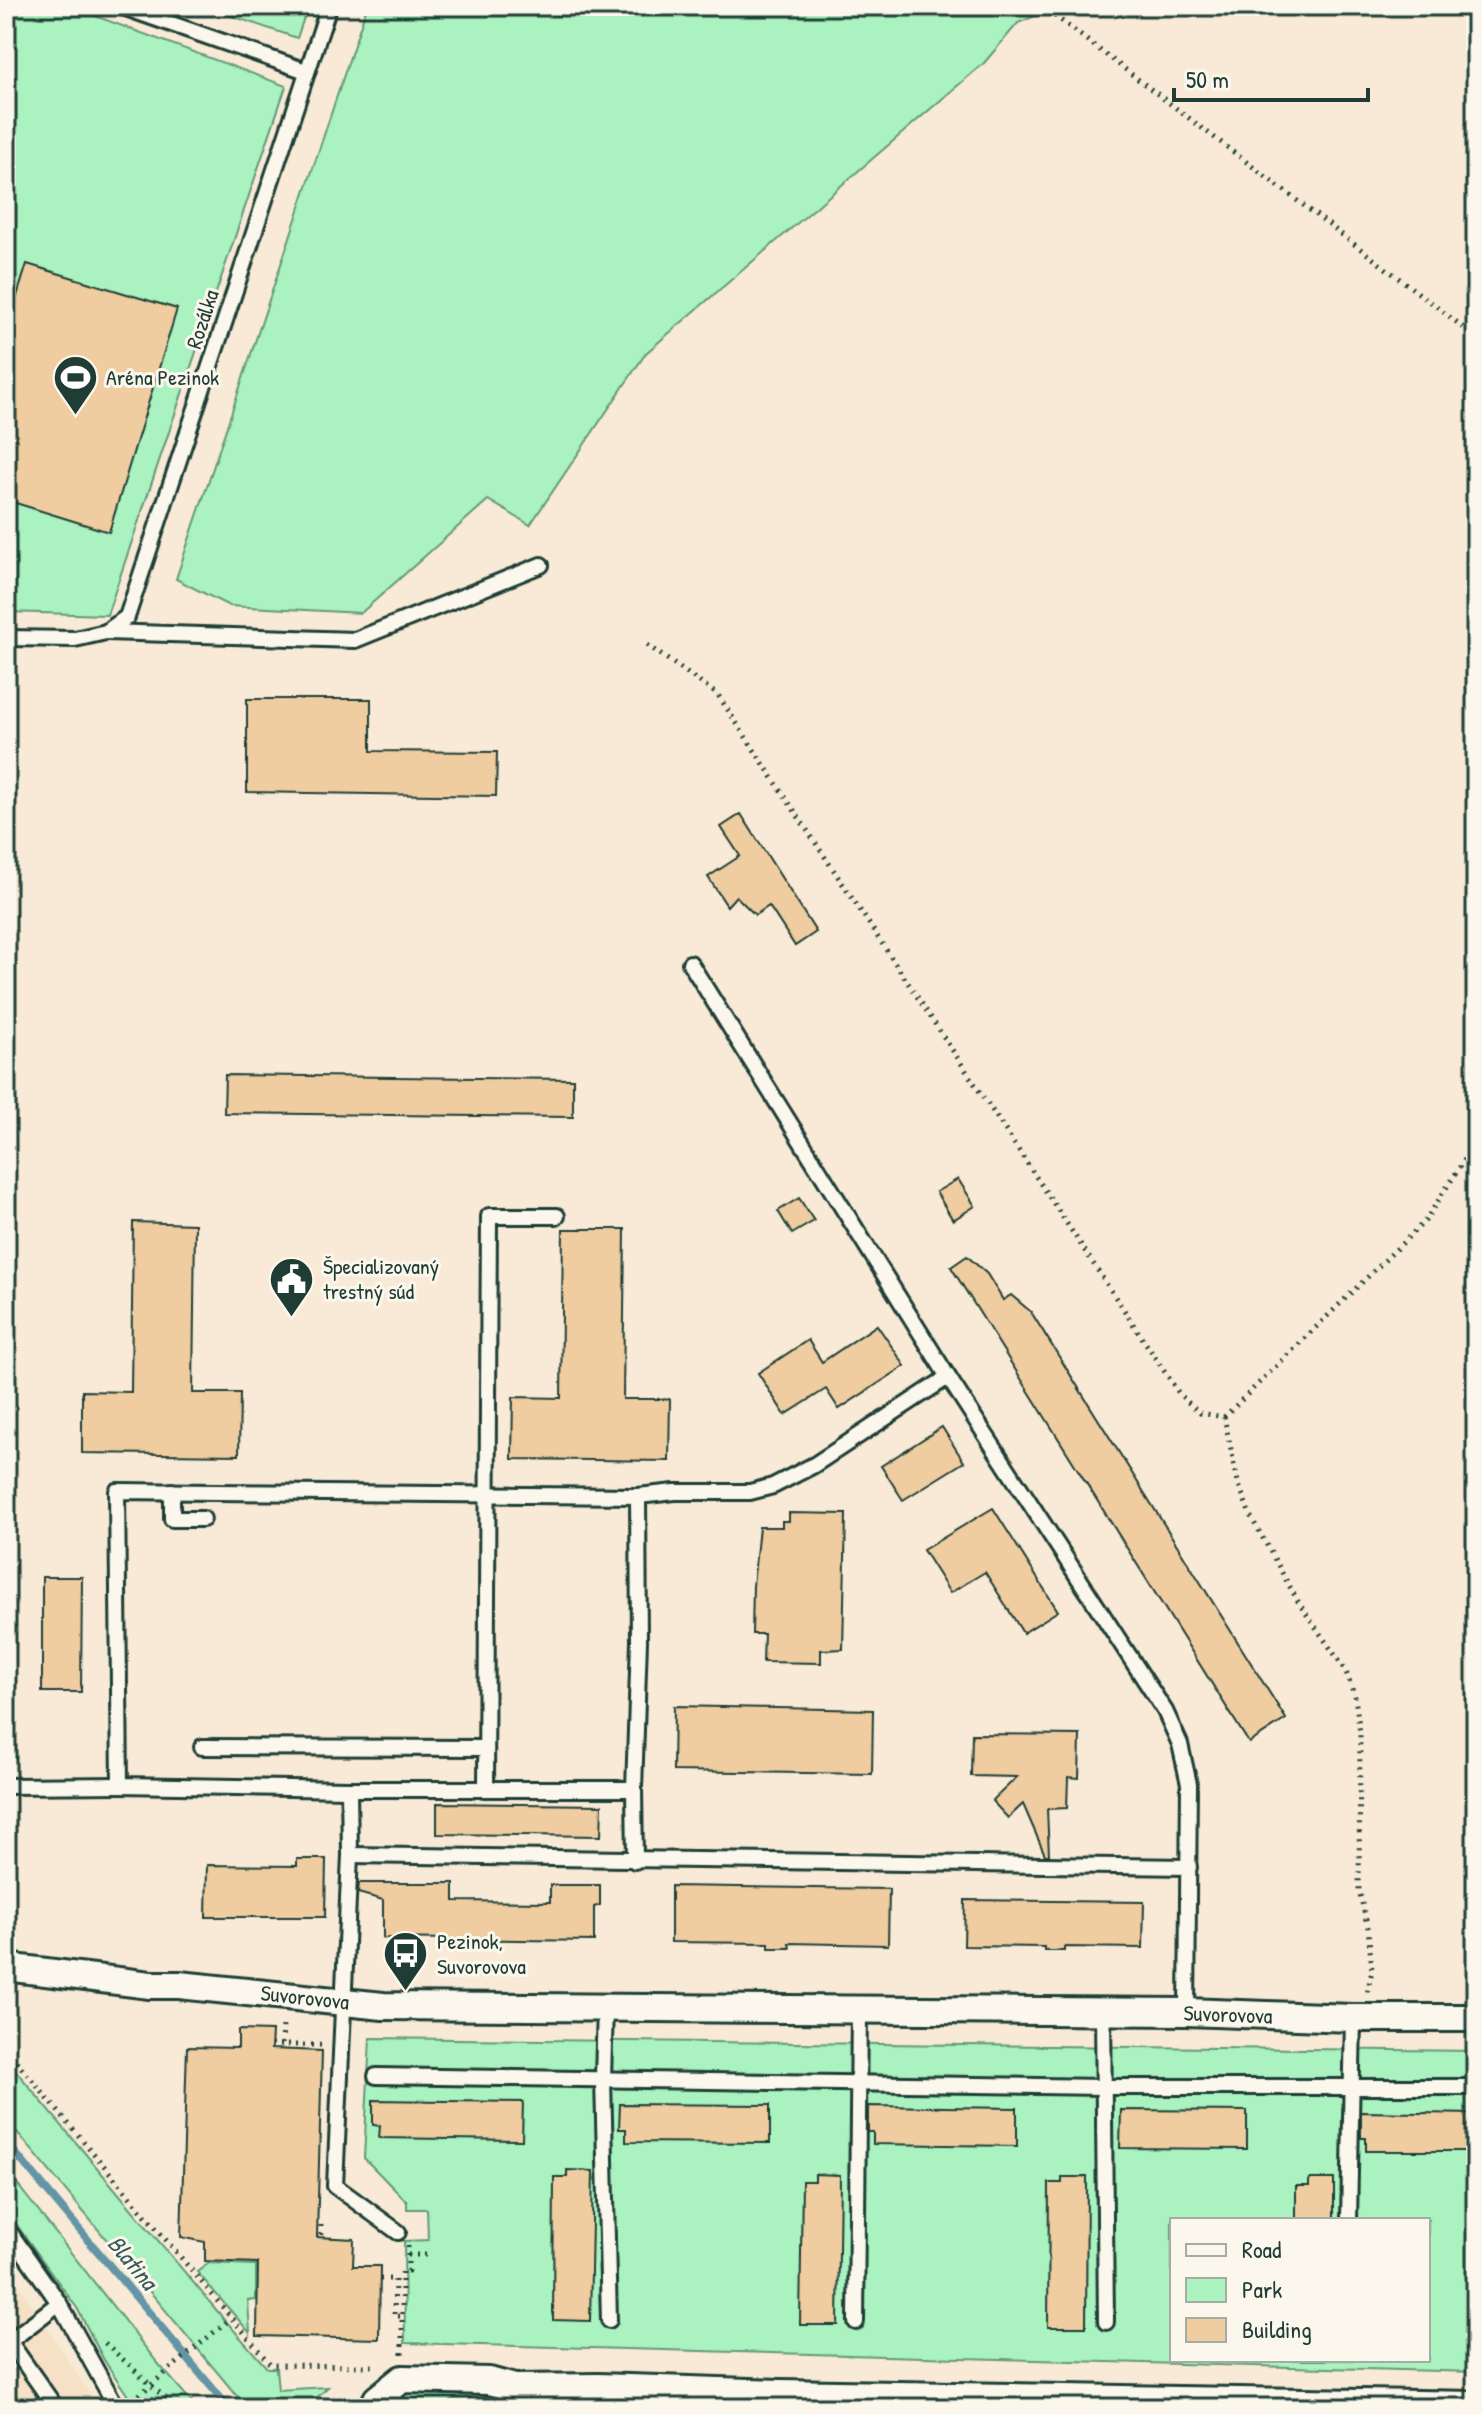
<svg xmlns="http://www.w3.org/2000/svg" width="1482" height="2414" font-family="'Patrick Hand',sans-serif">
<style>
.built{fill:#f6e1c6}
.green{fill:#aaf2bf;stroke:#64987a;stroke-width:2;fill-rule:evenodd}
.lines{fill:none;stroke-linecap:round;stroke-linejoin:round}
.stream{stroke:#6495a7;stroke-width:8}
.building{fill:#f0cda1;stroke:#1f3d34;stroke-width:2}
.service-casing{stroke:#1f3d34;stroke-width:20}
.minor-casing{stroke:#1f3d34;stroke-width:32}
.path{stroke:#1f3d34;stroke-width:5;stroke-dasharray:2 6;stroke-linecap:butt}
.service{stroke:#fbf7ec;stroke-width:14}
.minor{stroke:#fbf7ec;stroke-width:26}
.labels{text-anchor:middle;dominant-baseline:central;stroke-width:6;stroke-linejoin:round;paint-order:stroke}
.street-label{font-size:22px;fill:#1f3d34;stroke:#fbf7ec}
.poi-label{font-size:22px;fill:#1f3d34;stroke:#fbf7ec;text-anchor:start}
.water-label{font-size:24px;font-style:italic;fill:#365a5a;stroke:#fbf7ec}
</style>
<rect width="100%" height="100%" fill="#f8ead6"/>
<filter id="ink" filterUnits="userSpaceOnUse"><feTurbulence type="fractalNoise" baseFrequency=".0125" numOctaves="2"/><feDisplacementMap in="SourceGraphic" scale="16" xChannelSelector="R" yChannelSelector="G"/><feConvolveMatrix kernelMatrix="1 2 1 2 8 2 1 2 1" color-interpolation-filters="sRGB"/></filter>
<g filter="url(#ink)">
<polygon class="built" points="6,2266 40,2316 99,2408 6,2408"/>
<g class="green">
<polygon points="6,6 68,6 286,86 107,615 6,612"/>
<polygon points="202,6 308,6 297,38"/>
<polygon points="367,6 1059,6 1018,23 984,63 646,353 530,525 488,500 361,613 229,606 176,579"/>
<path d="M370,2038L1476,2051V2372L405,2343L404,2241L428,2240L427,2209H407V2202L364,2158ZM1172,2220H1428V2360H1172Z"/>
<polygon points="6,2059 218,2312 267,2368 276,2368 278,2390 328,2387 306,2408 247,2408 6,2119"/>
<polygon points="6,2170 156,2361 197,2408 136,2408 104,2360 77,2308 6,2210"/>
<polygon points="209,2263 256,2265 256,2300 248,2301 250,2333 197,2272"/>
<polygon points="490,2385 508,2397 508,2408 398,2408 399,2393"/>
</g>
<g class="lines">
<polyline class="stream" points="6,2142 229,2408"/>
</g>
<g class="building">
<polygon points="27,264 177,309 109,532 6,500 6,331"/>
<polygon points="247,699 371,699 371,751 497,752 496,796 247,792"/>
<polygon points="741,814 816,932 795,946 769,906 755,915 736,896 727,906 708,877 740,856 721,827"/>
<polygon points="225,1075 573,1079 573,1117 224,1113"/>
<polygon points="958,1179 975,1206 953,1220 936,1192"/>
<polygon points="799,1198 814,1221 792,1234 778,1211"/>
<polygon points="133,1222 195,1224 193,1393 240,1393 239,1455 82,1453 82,1391 131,1392"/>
<polygon points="563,1229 625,1229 623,1399 670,1399 669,1461 512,1459 513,1397 561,1398"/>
<polygon points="967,1256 987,1274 1003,1300 1011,1295 1031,1312 1286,1719 1249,1743 951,1267"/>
<polygon points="877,1325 905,1366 839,1409 826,1389 785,1415 758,1373 808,1340 822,1362"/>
<polygon points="942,1427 964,1462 903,1500 881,1466"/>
<polygon points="993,1508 1058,1611 1023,1633 985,1572 950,1593 923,1550"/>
<polygon points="789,1513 846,1514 843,1649 821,1650 821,1663 763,1662 764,1634 752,1634 753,1586 759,1527 782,1527 782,1521 789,1521"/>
<polygon points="42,1577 82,1577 81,1692 42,1692"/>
<polygon points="674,1706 873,1710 872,1774 673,1771"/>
<polygon points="972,1734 1080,1735 1079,1778 1068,1777 1067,1808 1047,1809 1049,1855 1045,1855 1023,1804 1008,1818 992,1801 1017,1777 971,1776"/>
<polygon points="437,1803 602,1805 601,1836 437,1834"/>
<polygon points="297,1859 326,1859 325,1917 206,1917 207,1865 297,1866"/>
<polygon points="359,1883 454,1883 454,1901 550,1902 550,1885 600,1885 600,1905 594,1907 594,1941 383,1938 383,1900 358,1893"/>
<polygon points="671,1886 889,1889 888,1945 789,1943 790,1948 769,1948 769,1943 671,1942"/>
<polygon points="965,1900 1144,1902 1143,1948 1064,1947 1064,1951 1044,1951 1044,1947 964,1946"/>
<polygon points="238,2030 272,2031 271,2049 322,2051 317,2237 354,2239 353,2266 380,2266 379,2339 257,2336 258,2263 205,2261 205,2242 181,2237 187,2047 238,2048"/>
<polygon points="373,2100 523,2102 522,2140 379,2138 380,2126 373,2125"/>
<polygon points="620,2104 770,2105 770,2143 626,2142 626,2129 619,2129"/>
<polygon points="868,2106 1017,2108 1017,2146 873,2144 873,2132 868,2132"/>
<polygon points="1121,2110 1247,2111 1247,2149 1120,2148"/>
<polygon points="1361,2112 1476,2114 1476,2151 1366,2151 1366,2138 1361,2138"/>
<polygon points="567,2170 593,2171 590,2321 553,2320 554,2177 567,2177"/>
<polygon points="815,2174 840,2175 838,2325 800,2325 802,2181 815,2181"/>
<polygon points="1062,2177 1087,2177 1086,2327 1048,2327 1049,2183 1062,2183"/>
<polygon points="1309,2179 1334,2179 1334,2220 1296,2220 1296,2186 1309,2186"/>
</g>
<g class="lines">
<defs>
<g id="service">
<polyline points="120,6 306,71"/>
<polyline points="106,632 355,640 541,565"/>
<polyline points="6,638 75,639 106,632 127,617 329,6"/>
<polyline points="690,963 948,1377 1165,1711 1180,1744 1189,1784 1187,2012"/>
<polyline points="172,1491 172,1519 203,1519"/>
<polyline points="638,1496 675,1492 750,1492 773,1486 814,1465 948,1377"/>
<polyline points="202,1747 486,1748"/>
<polyline points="6,1786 120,1785"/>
<polyline points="349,1789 120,1785 117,1491 638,1496 639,1641 634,1789"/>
<polyline points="486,1789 489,1216 557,1216"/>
<polyline points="350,1855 1189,1867"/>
<polyline points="605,2007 603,2079 609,2320"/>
<polyline points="1103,2011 1106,2322"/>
<polyline points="376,2076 1103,2087 1476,2087"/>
<polyline points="1349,2220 1353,2018"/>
<polyline points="6,2227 59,2303 117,2408"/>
<polyline points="398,2232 335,2186 350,1855 349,1789 634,1789 635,1861"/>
<polyline points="856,2322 859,2010"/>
<polyline points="9,2341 56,2408"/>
<polyline points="6,2344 59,2303"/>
</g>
<g id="minor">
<polyline points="6,1967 150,1985 179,1985 383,2006 1187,2012 1353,2018 1476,2018"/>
<polyline points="373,2408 377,2399 402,2379 489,2381 515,2388 598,2387 780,2393 1476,2405"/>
</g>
</defs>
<use href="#service" class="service-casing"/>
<use href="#minor" class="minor-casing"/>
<g class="path">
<polyline points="1042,6 1476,337"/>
<polyline points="647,645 718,695 1180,1395 1200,1413 1224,1417 1238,1482 1250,1515 1300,1605 1345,1669 1355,1697 1360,1733 1359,1891 1368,1928 1372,1970 1367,1994"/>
<polyline points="1224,1417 1425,1221 1476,1142"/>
<polyline points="282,2044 283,2025"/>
<polyline points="271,2045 326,2045"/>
<polyline points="6,2049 271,2365 376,2366"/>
<polyline points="321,2225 321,2238"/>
<polyline points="408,2255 429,2255"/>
<polyline points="380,2279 395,2279 394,2316 402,2316"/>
<polyline points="105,2343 176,2408"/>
<polyline points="402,2354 402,2271 408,2271 408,2246"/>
<polyline points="133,2400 231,2318"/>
</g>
<use href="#service" class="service"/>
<use href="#minor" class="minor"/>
</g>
</g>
<defs>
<symbol id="stadium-pin" viewBox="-11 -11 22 30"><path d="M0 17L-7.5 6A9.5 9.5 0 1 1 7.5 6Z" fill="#1f3d34" stroke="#fbf7ec"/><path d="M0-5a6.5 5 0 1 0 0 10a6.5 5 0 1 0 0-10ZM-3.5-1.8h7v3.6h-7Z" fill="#fff"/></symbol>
<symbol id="civic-pin" viewBox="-11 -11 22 30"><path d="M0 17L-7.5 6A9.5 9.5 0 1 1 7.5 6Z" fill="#1f3d34" stroke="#fbf7ec"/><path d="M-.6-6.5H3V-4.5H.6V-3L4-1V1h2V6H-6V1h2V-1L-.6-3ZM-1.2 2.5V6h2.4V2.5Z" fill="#fff"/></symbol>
<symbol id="bus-pin" viewBox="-11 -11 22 30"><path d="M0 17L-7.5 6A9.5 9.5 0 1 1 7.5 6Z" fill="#1f3d34" stroke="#fbf7ec"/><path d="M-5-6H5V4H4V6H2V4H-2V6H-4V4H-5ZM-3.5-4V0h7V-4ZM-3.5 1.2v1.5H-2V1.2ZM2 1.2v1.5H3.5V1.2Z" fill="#fff"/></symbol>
</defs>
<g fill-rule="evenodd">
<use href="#stadium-pin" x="50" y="352" width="51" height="69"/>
<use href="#civic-pin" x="266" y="1254" width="51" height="69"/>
<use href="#bus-pin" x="380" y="1928" width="51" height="69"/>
</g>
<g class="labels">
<g class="street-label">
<text transform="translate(202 319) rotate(-72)">Rozálka</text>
<text transform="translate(305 1997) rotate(6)">Suvorovova</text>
<text transform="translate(1228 2014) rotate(2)">Suvorovova</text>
</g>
<g class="poi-label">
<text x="106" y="377">Aréna Pezinok</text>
<text x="323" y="1266">Špecializovaný<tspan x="323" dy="25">trestný súd</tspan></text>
<text x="437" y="1941">Pezinok,<tspan x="437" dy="25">Suvorovova</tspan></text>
</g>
<g class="water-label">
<text transform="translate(133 2262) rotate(50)">Blatina</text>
</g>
</g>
<rect width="1482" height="2414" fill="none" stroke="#fbf7ec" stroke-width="32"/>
<rect x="16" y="16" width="1450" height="2382" fill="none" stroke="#1f3d34" stroke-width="3" filter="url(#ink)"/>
<rect x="1170" y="2218" width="260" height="144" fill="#fbf7ec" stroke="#a3ada2" stroke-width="2"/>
<rect x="1186" y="2244" width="40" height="12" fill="#fbf7ec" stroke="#a3ada2" stroke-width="2"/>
<text x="1242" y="2258" font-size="24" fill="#1f3d34">Road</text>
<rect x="1186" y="2278" width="40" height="24" fill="#aaf2bf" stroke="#a3ada2" stroke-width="2"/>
<text x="1242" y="2298" font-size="24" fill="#1f3d34">Park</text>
<rect x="1186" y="2318" width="40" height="24" fill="#f0cda1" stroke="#a3ada2" stroke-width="2"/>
<text x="1242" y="2338" font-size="24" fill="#1f3d34">Building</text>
<path d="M1174 88v12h194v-12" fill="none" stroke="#1f3d34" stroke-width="4"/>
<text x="1186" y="88" font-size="24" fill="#1f3d34" stroke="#fbf7ec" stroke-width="6" paint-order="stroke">50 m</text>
</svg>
